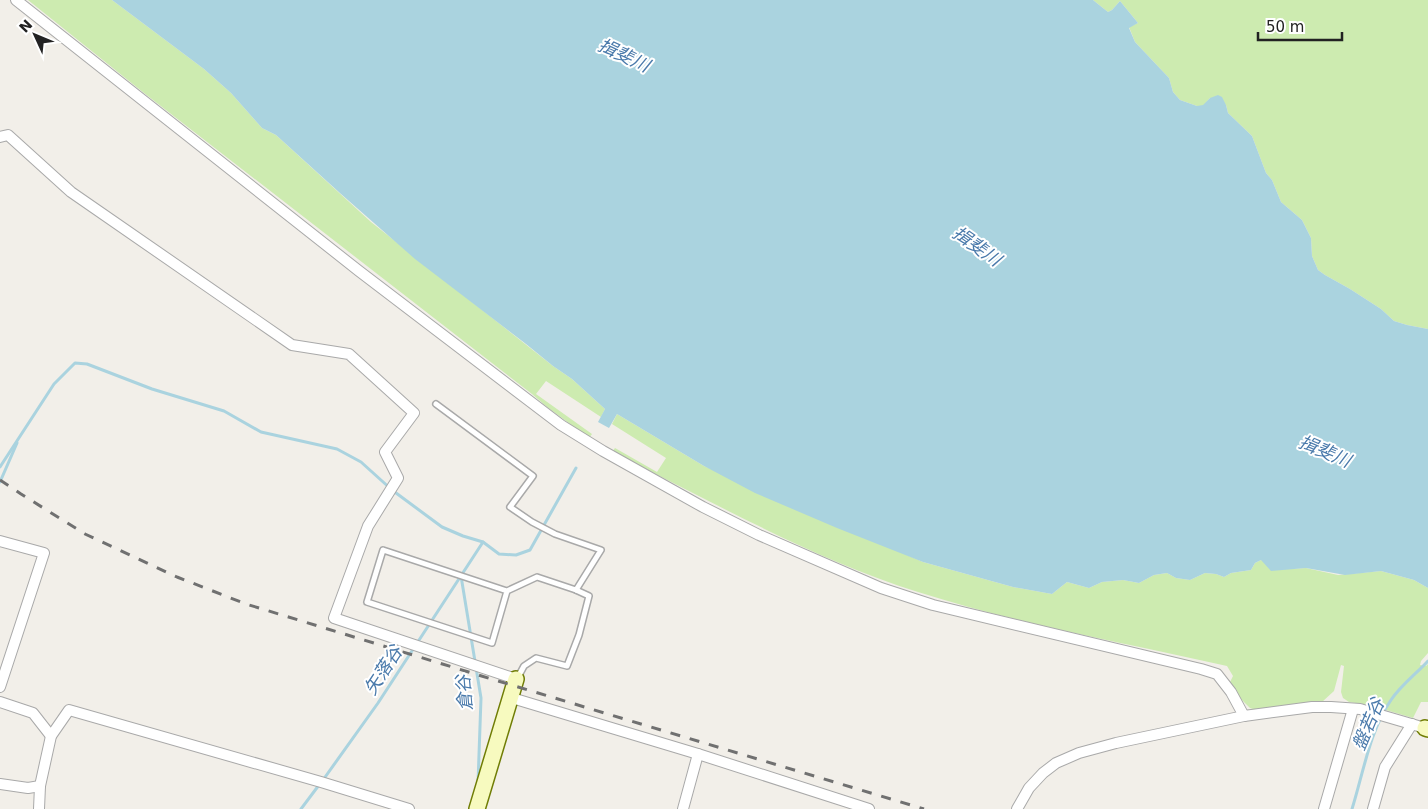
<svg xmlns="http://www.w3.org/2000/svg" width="1428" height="809" font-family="'DejaVu Sans','Noto Sans JP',sans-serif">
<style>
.grass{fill:#cdebb0}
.water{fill:#aad3df}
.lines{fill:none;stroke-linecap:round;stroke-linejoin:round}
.stream{stroke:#aad3df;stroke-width:3}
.lane-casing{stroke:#a9a9a9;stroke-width:8}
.street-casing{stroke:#a9a9a9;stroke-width:12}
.secondary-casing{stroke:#707d05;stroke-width:18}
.lane{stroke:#fff;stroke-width:5}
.street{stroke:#fff;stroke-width:10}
.secondary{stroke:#f7fabf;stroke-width:15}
.rail{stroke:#707070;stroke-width:3;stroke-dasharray:10 10;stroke-linecap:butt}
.labels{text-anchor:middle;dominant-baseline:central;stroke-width:4;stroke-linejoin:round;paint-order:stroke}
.water-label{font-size:18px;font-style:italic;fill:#4a7aab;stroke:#fff}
</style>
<rect width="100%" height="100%" fill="#f2efe9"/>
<g class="grass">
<polygon points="28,0 112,0 204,69 231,93 262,128 276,135 371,222 553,366 572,379 605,409 601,417 546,381 536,394 592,434 589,438 547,407 532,394 144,93"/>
<polygon points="1093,0 1428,0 1428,329 1407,325 1394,321 1381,309 1350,289 1325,275 1318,270 1312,256 1311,238 1302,220 1281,202 1272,180 1266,173 1252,136 1228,113 1226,105 1210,98 1203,106 1197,106 1180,100 1173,92 1169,78 1135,42 1129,27 1138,23 1120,1 1112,10 1108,12"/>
<path d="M617,414L704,466L923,562L1013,587L1052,594L1067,582L1089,588L1102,582L1123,580L1139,583L1154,575L1167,573L1176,578L1190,580L1205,573L1216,574L1224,577L1231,573L1251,570L1255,563L1261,560L1289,569L1306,568L1338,575L1381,571L1414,580L1428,588V653L1421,661L1420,665L1426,666L1428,664V702H1421L1413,718L1369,705L1349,702L1343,698L1341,692L1344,666L1341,665L1334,691L1322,702L1292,704L1256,710L1250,708L1241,699L1230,682L1233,676L1227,666C1124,643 1019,624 918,592C811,558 713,502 612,452L615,448L657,472L666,458L612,424Z"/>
</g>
<polygon class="water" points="112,0 1093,0 1108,12 1112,10 1120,1 1138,23 1129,28 1135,42 1169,78 1173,92 1180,100 1197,106 1203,105 1210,98 1218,95 1222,97 1226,105 1228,113 1252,136 1266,173 1272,180 1281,202 1302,220 1311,238 1312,256 1318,270 1325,275 1350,289 1381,309 1394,321 1407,325 1428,329 1428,588 1414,580 1381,571 1345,575 1306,568 1271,571 1261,560 1255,563 1251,570 1231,573 1224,577 1216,574 1205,573 1190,580 1176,578 1167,573 1154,575 1139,583 1123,580 1102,582 1089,588 1067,582 1052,594 1013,587 923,562 837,528 755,493 704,466 617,414 609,428 598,422 605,409 572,379 553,366 526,344 415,259 341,194 276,135 262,128 231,93 204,69"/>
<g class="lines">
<g class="stream">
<polyline points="0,467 54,384 75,363 87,364 152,389 224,411 261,432 337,449 361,462 392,490 442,527 463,536 483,542 499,554 516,555 530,550 576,468"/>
<polyline points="0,482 17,443"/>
<polyline points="461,576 481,698 478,783"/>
<polyline points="323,780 378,703 483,542"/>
<polyline points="301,809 319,785"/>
<path d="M1352,809C1363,774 1370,730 1391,700C1401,685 1416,674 1428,661"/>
</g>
<defs>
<g id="lane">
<polyline points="436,404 533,476 510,507 532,522 555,534 601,550 576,590"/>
<polyline points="507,591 492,643 367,602 383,550 507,591 537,577 576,590 589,596 579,635 567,666 536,658 524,666 517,679"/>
</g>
<g id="street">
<polyline points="16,0 359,271 561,425 603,451 703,507 759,535 881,588 933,605 1201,669 1217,674 1231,692 1244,716"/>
<polyline points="0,137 8,135 71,192 292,345 349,354 414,413 385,452 398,478 368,526 334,618 516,679"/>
<polyline points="0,541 44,553 0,687"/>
<polyline points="512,698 698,754 869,809"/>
<polyline points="0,702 33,713 51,736"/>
<polyline points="0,784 28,788 40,786"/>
<polyline points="39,809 40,786 51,736 69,710 321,782 409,809"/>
<polyline points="683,809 698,754"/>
<polyline points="1017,809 1029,788 1043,773 1056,763 1079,753 1116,743 1244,716 1312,707 1331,707 1360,709 1425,728"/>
<polyline points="1324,809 1353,709"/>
<polyline points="1373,809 1385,767 1412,724"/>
</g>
<g id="secondary">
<polyline points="1425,728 1428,729"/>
<polyline points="477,809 516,679"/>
</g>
</defs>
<use href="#lane" class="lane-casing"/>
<use href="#street" class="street-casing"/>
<use href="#secondary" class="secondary-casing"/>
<use href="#lane" class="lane"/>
<use href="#street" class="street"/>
<use href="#secondary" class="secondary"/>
<polyline class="rail" points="0,480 21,494 85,534 177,577 246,604 498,681 924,809"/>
</g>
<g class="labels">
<g class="water-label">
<text transform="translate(624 55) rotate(25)">揖斐川</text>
<text transform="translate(977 246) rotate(35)">揖斐川</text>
<text transform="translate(1325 451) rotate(23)">揖斐川</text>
<text transform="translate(383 670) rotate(-57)">矢落谷</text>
<text transform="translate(464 693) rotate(-95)">倉谷</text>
<text transform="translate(1368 724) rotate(-67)">盤若谷</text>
</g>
</g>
<g transform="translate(35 35) rotate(314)" stroke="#ffffff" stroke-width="4" paint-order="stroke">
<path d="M0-4L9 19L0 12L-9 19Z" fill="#222222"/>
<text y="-8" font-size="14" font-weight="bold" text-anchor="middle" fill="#222222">N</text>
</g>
<path d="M1258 32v8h84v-8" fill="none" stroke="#222222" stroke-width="2.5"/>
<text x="1266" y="32" font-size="15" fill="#222222" stroke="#ffffff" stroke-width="4" paint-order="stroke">50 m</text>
</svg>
